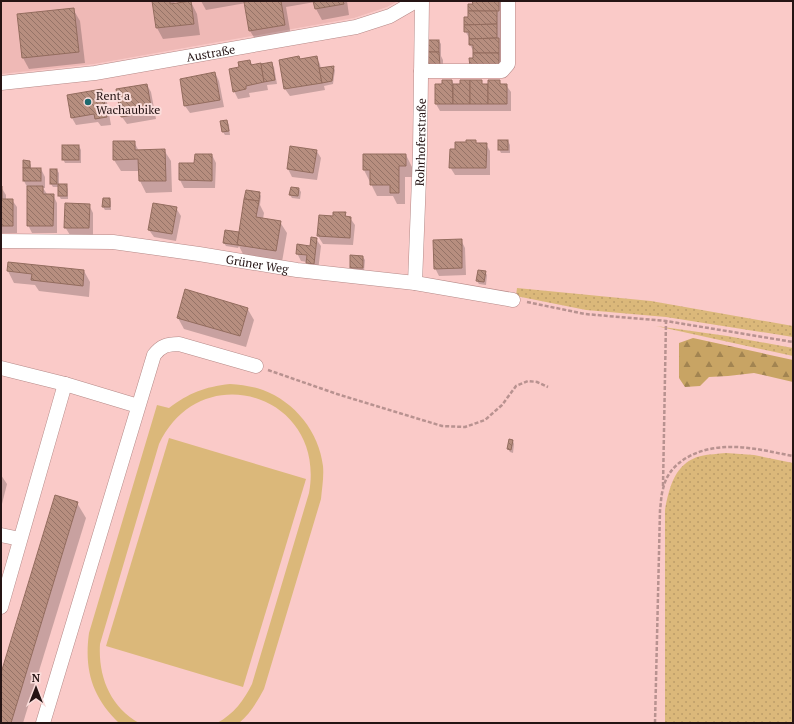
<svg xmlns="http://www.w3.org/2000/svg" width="794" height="724" font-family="'PT Serif',serif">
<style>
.built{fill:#efb9b6}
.grass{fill:url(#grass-dots)}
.forest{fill:url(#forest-firs)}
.green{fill:#dbb87a}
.shadow{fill:#0003}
.building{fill:url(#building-back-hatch);stroke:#936c5e}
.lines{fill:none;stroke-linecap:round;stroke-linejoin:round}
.minor-casing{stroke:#b58987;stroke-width:15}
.path{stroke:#b89290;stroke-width:2.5;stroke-dasharray:4 2;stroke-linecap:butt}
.minor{stroke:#fff;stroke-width:14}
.poi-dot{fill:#1d696e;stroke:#fadddb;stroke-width:1.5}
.labels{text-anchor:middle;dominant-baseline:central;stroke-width:4;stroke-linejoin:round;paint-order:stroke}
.street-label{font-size:12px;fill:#251414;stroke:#fadddb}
.poi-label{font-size:12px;fill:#251414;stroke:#fadddb;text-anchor:start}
</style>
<defs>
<pattern id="grass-dots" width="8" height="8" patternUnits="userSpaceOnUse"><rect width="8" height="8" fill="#dbb87a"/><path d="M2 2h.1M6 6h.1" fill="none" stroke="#bc9d69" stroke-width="1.8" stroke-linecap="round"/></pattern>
<pattern id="forest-firs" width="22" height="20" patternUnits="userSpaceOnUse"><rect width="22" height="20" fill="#c8a464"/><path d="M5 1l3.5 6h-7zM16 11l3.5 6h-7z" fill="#a28451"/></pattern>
<pattern id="building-back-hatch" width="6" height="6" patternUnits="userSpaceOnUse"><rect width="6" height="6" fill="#b78e7f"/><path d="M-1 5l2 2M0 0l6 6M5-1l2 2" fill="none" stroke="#957367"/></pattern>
</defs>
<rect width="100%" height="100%" fill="#facac8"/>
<polygon class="built" points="1,1 398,1 387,7 354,18 94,64 1,74"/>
<g class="grass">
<polygon points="517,288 651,301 793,326 793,337 666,317 586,310 516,296"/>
<polygon points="656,326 727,336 793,348 793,356"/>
<path d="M726,453L754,455L793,463V723H665V510C669,488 675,462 701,456C709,454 718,454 726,453Z"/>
</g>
<polygon class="forest" points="693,338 793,360 793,382 754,373 728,376 709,377 700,386 685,387 679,378 679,343"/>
<g class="green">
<path d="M230,384C241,385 252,386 263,390C295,402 319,432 323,466C324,477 322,488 321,499L264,689C257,702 250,714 239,723H217C234,714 244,700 252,684L309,493C327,395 201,355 159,444L100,644C98,676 110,707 139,723H119C92,697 84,670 89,633L157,405L169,408C189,393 204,387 230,384Z"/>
<polygon points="169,438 306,479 243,687 106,646"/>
</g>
<g class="shadow">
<polygon points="153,1 174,1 175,4 191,2 197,14 200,35 163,39 157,28"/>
<polygon points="201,1 347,1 349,15 322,20 316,9 315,2 286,7 291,36 257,42 250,31 246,3 206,10"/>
<polygon points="474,1 503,1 503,18 501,18 503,74 474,59 474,52 470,45 470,39 465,31 474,5"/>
<polygon points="73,9 80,21 85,63 29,69 23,58"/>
<polygon points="427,41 439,41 441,44 441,56 443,60 443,73"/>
<polygon points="316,57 320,64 321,69 333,67 335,70 333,84 324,86 325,90 290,96 285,89 280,60 300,60"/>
<polygon points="250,61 253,66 272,64 274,67 277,84 267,85 268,90 249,93 250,97 238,99 234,91 240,68"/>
<polygon points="215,73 219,81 224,107 190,113 185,106 181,79"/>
<polygon points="452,81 454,85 481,81 483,85 489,85 499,81 502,85 506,85 511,92 511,111 440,111 436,104 443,85"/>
<polygon points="147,85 151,92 156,119 127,124 122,117"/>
<polygon points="101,90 106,97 111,125 101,126 98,122 76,125 72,118 68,96"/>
<polygon points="227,121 229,125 230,135 225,135 223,132 221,122"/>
<polygon points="475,141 477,144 486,144 490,151 490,175 455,175 450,167 456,150 467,143"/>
<polygon points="508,141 510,145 510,153 501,153 499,149"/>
<polygon points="134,142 139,151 164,150 171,161 172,192 146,193 140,181 139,171 121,171 114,160"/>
<polygon points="79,146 81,150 81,163 65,163 63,159"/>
<polygon points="316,150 321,158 317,180 292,177 288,169"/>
<polygon points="212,155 216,163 215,188 184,188 180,180 180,164 195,164"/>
<polygon points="364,155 406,155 412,167 412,177 405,177 405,204 397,204 393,196 377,196 364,170"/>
<polygon points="29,162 31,165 31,169 41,169 45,177 45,188 43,188 47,194 53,195 57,203 57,233 32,233 28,225 28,189 24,181"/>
<polygon points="57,170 59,173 59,185 66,185 68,189 68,199 61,199 59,196 59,187 53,187 51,184"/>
<polygon points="1,187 6,195 6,200 12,200 17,207 17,233 1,233"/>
<polygon points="299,189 301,192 300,199 292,198 290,195"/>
<polygon points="259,193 261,196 260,205 264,213 263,219 280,222 287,233 282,262 244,256 239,246 238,248 226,246 224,243 240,233"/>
<polygon points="110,199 111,202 111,210 105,210 103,207"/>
<polygon points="89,205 93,213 93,235 70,235 65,227"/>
<polygon points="176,208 181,216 176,241 154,237 149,230"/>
<polygon points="345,213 347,218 350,218 355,225 353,245 323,244 318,236 320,216 334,217"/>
<polygon points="316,239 321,246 318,271 312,270 307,262 301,261 297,253 311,247"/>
<polygon points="461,240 465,248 466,275 439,276 435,268"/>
<polygon points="363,257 365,260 364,271 353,271 351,267"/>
<polygon points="9,263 84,271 90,282 89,297 39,291 35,285 14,283 8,271"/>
<polygon points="485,272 487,275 486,285 479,284 477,281"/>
<polygon points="247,308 254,320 246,347 184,329 178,318"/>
<polygon points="513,441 514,444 513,453 510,452 508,449"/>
<polygon points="1,475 7,484 1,508"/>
<polygon points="77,503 86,518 23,723 1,723 1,677"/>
</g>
<g class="building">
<polygon points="152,1 170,1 170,4 191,1 194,24 156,28"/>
<polygon points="252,1 281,1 285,25 249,31 244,2"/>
<polygon points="313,1 343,1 344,4 315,9"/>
<polygon points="472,1 499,1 499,11 468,11 468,4 473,4"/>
<polygon points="74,8 79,52 22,58 17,14"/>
<polygon points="468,11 497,11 497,24 464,25 464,17 468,17"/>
<polygon points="497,24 497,38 469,39 469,32 464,32 464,25"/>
<polygon points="497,38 499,38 499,53 473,53 473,45 469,45 469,39"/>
<rect x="426" y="40" width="13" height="12"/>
<polygon points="426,52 439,52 440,66 427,66"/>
<polygon points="473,53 499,53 499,66 470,67 469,58 473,58"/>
<polygon points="299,56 300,59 317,56 322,83 284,89 279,60"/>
<polygon points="250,60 251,65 261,63 264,82 246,86 246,89 233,92 229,69 239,67 238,62"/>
<polygon points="272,62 275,80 264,82 261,64"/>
<polygon points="334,66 332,81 322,83 319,68"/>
<polygon points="215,72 220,100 184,106 180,79"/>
<polygon points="442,80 452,80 453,104 435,104 435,84 442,84"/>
<polygon points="460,80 470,80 470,104 453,104 453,84 460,84"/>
<polygon points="470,80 482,80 482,84 488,84 488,104 470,104"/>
<polygon points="488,80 500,80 500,84 507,84 507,104 488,104"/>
<polygon points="147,84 152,112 121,117 116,89"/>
<polygon points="102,89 107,117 95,119 94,114 71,118 67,95"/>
<polygon points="227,120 229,131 222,132 220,121"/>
<polygon points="466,140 476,140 476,143 487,143 486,168 449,168 450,149 455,149 455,142 466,142"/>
<rect x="498" y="140" width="10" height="10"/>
<polygon points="113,141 135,141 135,150 165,149 166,181 139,181 138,159 113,160"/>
<rect x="62" y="145" width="17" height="15"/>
<polygon points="290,146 317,150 313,173 287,169"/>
<polygon points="195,154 212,154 212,181 179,180 179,163 194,163"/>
<polygon points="363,154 406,154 406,166 399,166 399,193 390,193 390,185 370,185 370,170 363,170"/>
<polygon points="23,160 30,161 30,168 23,168"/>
<rect x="23" y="168" width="18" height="13"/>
<rect x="50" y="169" width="7" height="15"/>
<rect x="58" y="184" width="9" height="12"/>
<polygon points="1,186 2,186 2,199 13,199 13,226 1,226"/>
<polygon points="27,186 43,186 43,194 54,194 53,226 27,226"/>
<polygon points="291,187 299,188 298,196 289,195"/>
<polygon points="246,190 260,192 259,201 244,199"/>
<polygon points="103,198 110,198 110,207 102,207"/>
<polygon points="244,199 259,201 256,217 281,221 276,251 237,245"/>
<polygon points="65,203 90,204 89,228 64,228"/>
<polygon points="153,203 177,207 172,234 148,230"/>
<polygon points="333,212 346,212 345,216 351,217 350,238 317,236 319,215 333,216"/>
<polygon points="225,230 239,232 237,245 223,243"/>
<polygon points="311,237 317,238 314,264 306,263 307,255 296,254 297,244 310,246"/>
<polygon points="462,239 462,268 434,269 433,240"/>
<polygon points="350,255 363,256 363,268 350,268"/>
<polygon points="8,262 84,270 83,286 31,280 32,274 7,271"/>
<polygon points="478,270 486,271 484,282 476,281"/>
<polygon points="185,289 248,308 240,336 177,318"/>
<polygon points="509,439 513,440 511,450 507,449"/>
<polygon points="55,495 78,502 11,723 1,723 1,673"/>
</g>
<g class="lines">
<defs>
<g id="minor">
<polyline points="421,71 502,71 508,64 508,1"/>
<path id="s1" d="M1,83L95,73L356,27L390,16L416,1"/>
<path id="s2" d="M1,241L113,242L199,254L297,270L415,283L513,300"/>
<path id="s3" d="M415,283L420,152L422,1"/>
<polyline points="1,368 65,384 138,406"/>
<polyline points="1,535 20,539"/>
<polyline points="1,607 65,384"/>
<path d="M43,723L154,355C161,346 167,344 179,344L256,366"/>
</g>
</defs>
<use href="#minor" class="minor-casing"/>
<g class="path">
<polyline points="527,302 585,314 666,321 793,342"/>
<polyline points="268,370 337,394 442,426 465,427 485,420 502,405 516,386 528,381 537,382 548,387"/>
<polyline points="663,486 666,321"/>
<path d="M655,723L660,510C661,503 661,496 663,489C669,460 700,448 726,447C749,446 771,452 793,456"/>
</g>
<use href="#minor" class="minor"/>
</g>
<circle class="poi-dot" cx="88" cy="102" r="4"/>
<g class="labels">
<g class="street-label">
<text stroke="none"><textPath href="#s1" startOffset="212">Austraße</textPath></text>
<text stroke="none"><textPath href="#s3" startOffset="141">Rohrhoferstraße</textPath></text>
<text stroke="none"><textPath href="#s2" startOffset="258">Grüner Weg</textPath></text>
</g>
<g class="poi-label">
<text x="96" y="95">Rent a<tspan x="96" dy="14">Wachaubike</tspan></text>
</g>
</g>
<rect width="794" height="724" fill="none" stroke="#251414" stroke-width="4"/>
<g transform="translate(36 688)" stroke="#fadddb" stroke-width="3" paint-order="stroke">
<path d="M0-3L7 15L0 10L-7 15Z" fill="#251414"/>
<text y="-6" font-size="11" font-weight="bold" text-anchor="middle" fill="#251414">N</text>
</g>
</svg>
